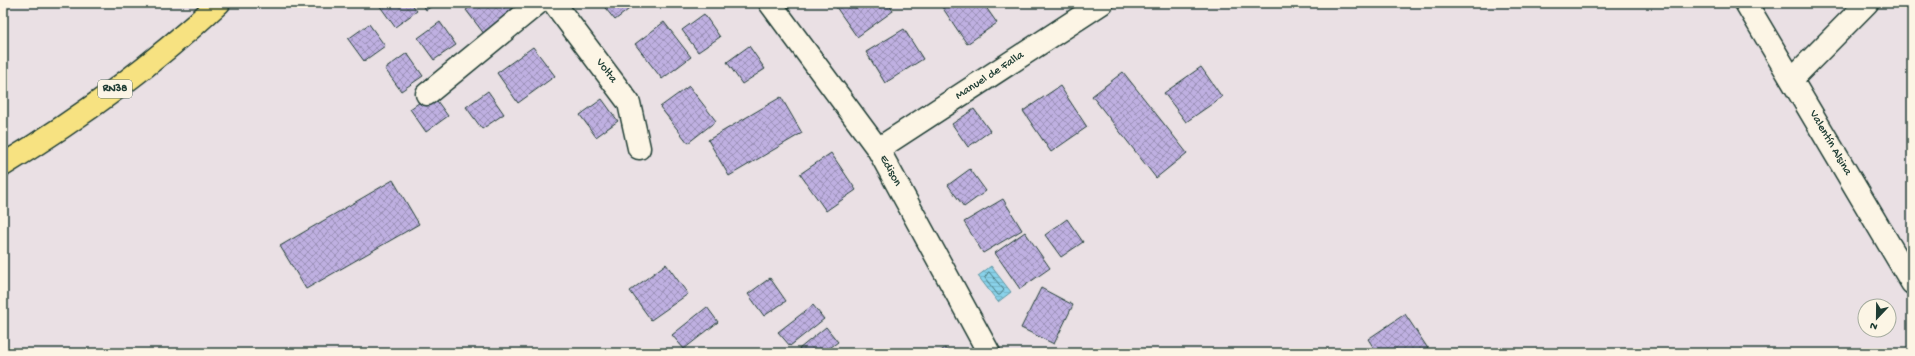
<svg xmlns="http://www.w3.org/2000/svg" width="1915" height="356" font-family="'Gochi Hand',sans-serif">
<style>
.water{fill:url(#water-rules);stroke:#5f96a1}
.lines{fill:none;stroke-linecap:round;stroke-linejoin:round}
.shore{stroke:#49797d;stroke-width:1}
.building{fill:url(#building-cross-hatch);stroke:#1f3d34}
.minor-casing{stroke:#1f3d34;stroke-width:25}
.tertiary-casing{stroke:#1f3d34;stroke-width:25}
.primary-casing{stroke:#1f3d34;stroke-width:25}
.minor{stroke:#fcf5e5;stroke-width:22}
.tertiary{stroke:#fcf5e5;stroke-width:22}
.primary{stroke:#f7e281;stroke-width:22}
.labels{text-anchor:middle;dominant-baseline:central;stroke-width:4;stroke-linejoin:round;paint-order:stroke}
.shield{fill:#fcf5e5;stroke:#617469;stroke-width:1}
.shield-label{font-size:11px;font-weight:bold;fill:#1f3d34}
.street-label{font-size:12px;fill:#1f3d34;stroke:#fcf5e5}
</style>
<defs>
<pattern id="water-rules" width="6" height="5" patternUnits="userSpaceOnUse"><rect width="6" height="5" fill="#89d2ea"/><path d="M0 2.5h6" fill="none" stroke="#76b5c9"/></pattern>
<pattern id="building-cross-hatch" width="8" height="8" patternUnits="userSpaceOnUse"><rect width="8" height="8" fill="#bfb0e1"/><path d="M0 0l8 8M0 8l8-8" fill="none" stroke="#9b90b7"/></pattern>
</defs>
<rect width="100%" height="100%" fill="#eae0e4"/>
<filter id="ink" filterUnits="userSpaceOnUse"><feTurbulence type="fractalNoise" baseFrequency=".025" numOctaves="2"/><feDisplacementMap in="SourceGraphic" scale="8" xChannelSelector="R" yChannelSelector="G"/><feConvolveMatrix kernelMatrix="1 2 1 2 8 2 1 2 1" color-interpolation-filters="sRGB"/></filter>
<g filter="url(#ink)">
<polygon class="water" points="991,266 1011,292 998,302 978,276"/>
<g class="lines">
<polygon class="shore" points="989,272 1004,290 1000,295 998,295 985,278"/>
</g>
<g class="building">
<polygon points="381,3 411,3 417,11 395,27 379,5"/>
<polygon points="422,3 437,3 426,10"/>
<polygon points="476,3 517,3 524,13 488,39 466,10"/>
<polygon points="601,3 637,3 615,20"/>
<polygon points="841,3 888,3 893,11 857,37 836,7"/>
<polygon points="948,3 983,3 997,23 967,44 942,7"/>
<polygon points="704,14 720,37 698,52 682,30"/>
<polygon points="440,22 456,45 434,60 418,38"/>
<polygon points="664,22 691,57 662,79 635,44"/>
<polygon points="369,24 385,46 364,61 348,39"/>
<polygon points="904,29 923,59 885,83 866,52"/>
<polygon points="749,46 765,69 742,84 727,62"/>
<polygon points="533,47 555,76 518,103 497,73"/>
<polygon points="407,53 423,76 401,91 385,69"/>
<polygon points="1201,67 1222,97 1186,122 1164,93"/>
<polygon points="1123,72 1187,153 1156,178 1092,96"/>
<polygon points="689,86 716,121 688,143 660,107"/>
<polygon points="1060,86 1087,127 1051,152 1023,111"/>
<polygon points="488,91 504,114 482,129 466,107"/>
<polygon points="432,94 448,116 426,132 410,109"/>
<polygon points="781,97 802,133 729,176 708,140"/>
<polygon points="602,99 618,121 596,137 580,115"/>
<polygon points="974,109 990,131 968,147 952,124"/>
<polygon points="831,153 856,190 826,211 800,174"/>
<polygon points="970,169 986,191 964,207 948,185"/>
<polygon points="393,180 419,224 306,289 280,246"/>
<polygon points="1003,199 1022,230 983,253 964,222"/>
<polygon points="1067,219 1083,242 1061,257 1045,235"/>
<polygon points="1025,232 1050,268 1020,289 995,253"/>
<polygon points="666,264 688,294 651,320 630,291"/>
<polygon points="770,278 786,301 764,316 748,294"/>
<polygon points="1041,288 1073,305 1054,344 1021,328"/>
<polygon points="813,305 824,319 790,346 778,332"/>
<polygon points="707,307 718,322 684,349 672,335"/>
<polygon points="1405,314 1431,353 1377,353 1368,339"/>
<polygon points="826,327 838,342 823,353 794,353"/>
<polygon points="945,348 949,353 938,353"/>
</g>
<g class="lines">
<defs>
<g id="minor">
<polyline points="554,3 629,103 639,148"/>
<polyline points="1746,3 1912,283"/>
<polyline points="1792,79 1867,3"/>
<polyline points="427,94 538,3"/>
<polyline points="878,149 1102,3"/>
</g>
<polyline id="tertiary" points="770,3 878,149 989,353"/>
<path id="primary" d="M3,165C79,119 154,64 219,3"/>
</defs>
<use href="#minor" class="minor-casing"/>
<use href="#tertiary" class="tertiary-casing"/>
<use href="#primary" class="primary-casing"/>
<use href="#minor" class="minor"/>
<use href="#tertiary" class="tertiary"/>
<use href="#primary" class="primary"/>
</g>
</g>
<g class="labels">
<rect class="shield" x="98" y="80" width="34" height="18" rx="3"/>
<g class="shield-label">
<text x="115" y="89">RN38</text>
</g>
<g class="street-label">
<text transform="translate(606 71) rotate(53)">Volta</text>
<text transform="translate(990 76) rotate(-33)">Manuel de Falla</text>
<text transform="translate(1830 143) rotate(60)">Valentín Alsina</text>
<text transform="translate(890 171) rotate(61)">Edison</text>
</g>
</g>
<rect width="1915" height="356" fill="none" stroke="#fcf5e5" stroke-width="16"/>
<rect x="8" y="8" width="1899" height="340" fill="none" stroke="#1f3d34" stroke-width="1.5" filter="url(#ink)"/>
<g transform="translate(1877 318) rotate(202)"><circle r="19" fill="#fcf5e5" stroke="#a4ab9e"/>
<path d="M0-3L7 15L0 10L-7 15Z" fill="#1f3d34"/>
<text y="-6" font-size="11" font-weight="bold" text-anchor="middle" fill="#1f3d34">N</text>
</g>
</svg>
